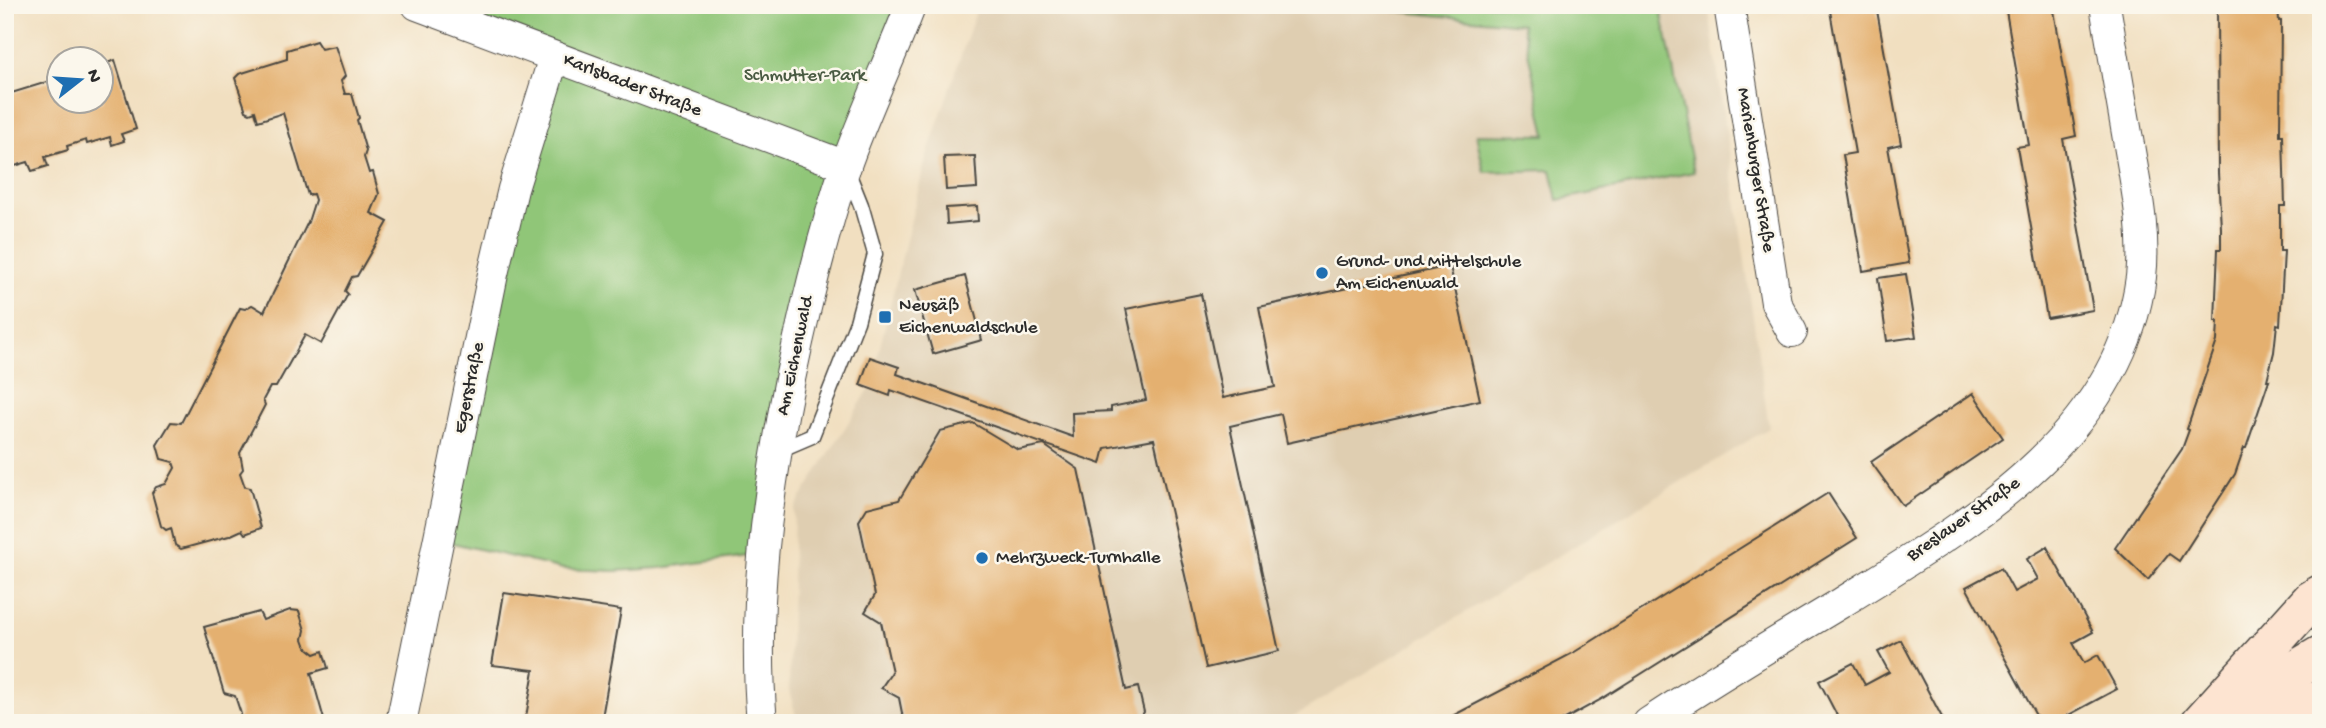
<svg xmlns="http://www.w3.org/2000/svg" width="2326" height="728" font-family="'Gochi Hand',sans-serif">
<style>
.built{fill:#dfceb1}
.green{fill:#90c678;stroke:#5e7852;stroke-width:2}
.building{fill:#e4b06f}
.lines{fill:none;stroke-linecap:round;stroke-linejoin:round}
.lane-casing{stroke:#494641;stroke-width:17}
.street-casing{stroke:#494641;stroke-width:32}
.secondary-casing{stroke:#494641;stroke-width:41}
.lane{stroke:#fff;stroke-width:14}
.street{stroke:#fff;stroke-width:30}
.secondary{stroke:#fde4d1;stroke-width:38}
.poi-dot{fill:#1f6fb2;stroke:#fbf7ec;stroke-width:2.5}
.labels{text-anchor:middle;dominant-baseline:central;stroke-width:5;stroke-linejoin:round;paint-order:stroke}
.park-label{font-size:19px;fill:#495a42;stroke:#fbf7ec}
.street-label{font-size:19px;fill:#2b2b2b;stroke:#fbf7ec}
.poi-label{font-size:19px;fill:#2b2b2b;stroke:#fbf7ec;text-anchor:start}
</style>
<rect width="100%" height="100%" fill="#fbf7ec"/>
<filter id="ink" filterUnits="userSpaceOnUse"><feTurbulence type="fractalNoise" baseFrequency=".0143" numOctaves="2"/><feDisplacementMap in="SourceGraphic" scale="14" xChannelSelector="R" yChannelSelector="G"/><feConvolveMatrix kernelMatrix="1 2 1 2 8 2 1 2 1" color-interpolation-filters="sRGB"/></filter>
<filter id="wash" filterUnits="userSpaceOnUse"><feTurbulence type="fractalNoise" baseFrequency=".00686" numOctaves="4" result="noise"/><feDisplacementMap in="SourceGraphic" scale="28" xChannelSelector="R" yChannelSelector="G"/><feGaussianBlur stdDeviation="1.57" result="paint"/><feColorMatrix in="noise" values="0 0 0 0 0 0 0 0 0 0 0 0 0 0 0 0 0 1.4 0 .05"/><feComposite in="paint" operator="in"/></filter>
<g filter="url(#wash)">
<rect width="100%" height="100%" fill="#f1dfc0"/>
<polygon class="built" points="978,5 1708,5 1769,428 1283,723 798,723 789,690 794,509 870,388 926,158"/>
<g class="green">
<polygon points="417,5 911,5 846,166 763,554 660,568 615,571 563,569 440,540 554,57"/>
<polygon points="1334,5 1660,5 1694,172 1558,200 1551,170 1484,172 1476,134 1546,135 1522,24"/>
</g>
<g id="blocks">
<g class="building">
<polygon points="1829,5 1876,5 1901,144 1888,147 1909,263 1863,271 1843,155 1855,153"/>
<polygon points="2005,5 2053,5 2076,136 2063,139 2093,310 2047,318 2017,147 2029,145"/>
<polygon points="2217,5 2278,5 2279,21 2281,21 2280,135 2283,135 2285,206 2280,206 2280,251 2284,251 2280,325 2277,324 2274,352 2267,380 2269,380 2246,448 2244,448 2235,474 2179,561 2169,554 2148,580 2115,548 2182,449 2189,430 2187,429 2217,341 2218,321 2215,321 2218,249 2221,249 2221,228 2218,173"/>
<polygon points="316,41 321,49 335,46 345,76 341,81 345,94 352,94 359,118 357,120 366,151 364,157 369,173 373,172 379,194 371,213 388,222 357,276 352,277 345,291 348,294 321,344 305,335 276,387 270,387 263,400 265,405 240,453 243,469 240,473 245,487 250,488 261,528 245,534 242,530 229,536 181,549 175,545 171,528 166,530 161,526 152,493 156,487 166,484 175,468 173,462 161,459 157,445 171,422 181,423 240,308 245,309 252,305 264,312 308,222 315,200 313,194 308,195 283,113 258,121 255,111 250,113 246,111 235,78 239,74 287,59 287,50"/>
<polygon points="115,60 136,129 121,134 124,141 112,145 110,137 87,144 86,140 67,146 68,150 45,157 48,166 32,171 28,162 5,169 5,95 60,78 60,102 102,102 102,65"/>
<polygon points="975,156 977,188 946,190 944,157"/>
<polygon points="977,206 978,221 947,224 946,208"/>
<polygon points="1450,266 1480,400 1287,443 1281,414 1230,426 1279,651 1206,668 1154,439 1105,448 1101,464 891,390 890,396 860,385 870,357 899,367 897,374 1073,437 1072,413 1111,411 1111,407 1146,400 1126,309 1201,294 1223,398 1275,387 1259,307"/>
<polygon points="1906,274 1916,337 1887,341 1878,278"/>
<polygon points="965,276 982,340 933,354 915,290"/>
<polygon points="1973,393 2003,438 1903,506 1871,462"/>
<polygon points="973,423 1018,450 1044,445 1078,469 1126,690 1138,687 1144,712 1136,723 904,723 899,698 881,688 892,672 881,622 865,612 875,595 859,521 867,508 899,500 940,431"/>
<polygon points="1828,493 1857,538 1600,700 1558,723 1439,723 1573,653"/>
<polygon points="2047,547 2093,632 2073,643 2084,663 2098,655 2117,689 2054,723 2040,723 1966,587 2001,568 2014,592 2038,579 2027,559"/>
<polygon points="504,593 621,610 601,723 525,723 534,670 492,665"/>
<polygon points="290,610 299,611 305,630 303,639 306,647 315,654 323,651 328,668 311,673 325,723 236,723 241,714 235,696 224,693 204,627 259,612 263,620"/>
<polygon points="1901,640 1945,723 1841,723 1819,681 1853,663 1865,685 1889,672 1878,652"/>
</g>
</g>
</g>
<g filter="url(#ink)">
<use href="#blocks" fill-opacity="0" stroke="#494641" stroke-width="2"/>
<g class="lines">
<defs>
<polyline id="lane" points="777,451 812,436 857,322 875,254 861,205 847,170"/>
<g id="street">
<polyline points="417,5 846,166"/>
<polyline points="1729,5 1776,303 1792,332"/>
<polyline points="401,723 493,274 513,189 554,57"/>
<path d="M762,723C752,607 767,493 790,379C805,308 822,237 845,168C864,113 890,60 911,5"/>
<path d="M1648,723C1711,681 1776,642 1841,603C1966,525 2120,438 2141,277C2146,236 2137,192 2130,151C2122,103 2113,54 2105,5"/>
</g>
<g id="secondary">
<polyline points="2229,709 2321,655"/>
<polyline points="2232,721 2321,700"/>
<polyline points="2200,723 2311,600 2321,594"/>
</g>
</defs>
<use href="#lane" class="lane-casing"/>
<use href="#street" class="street-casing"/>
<use href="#secondary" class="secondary-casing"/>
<use href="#lane" class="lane"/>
<use href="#street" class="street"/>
<use href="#secondary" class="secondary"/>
</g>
</g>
<g class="poi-dot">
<circle cx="1322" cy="273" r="7"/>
<rect x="878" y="310" width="14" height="14" rx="3.5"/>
<circle cx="982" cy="558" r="7"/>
</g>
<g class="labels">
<g class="park-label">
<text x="805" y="76">Schmutter-Park</text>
</g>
<g class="street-label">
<text transform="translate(632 86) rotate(21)">Karlsbader Straße</text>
<text transform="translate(1755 170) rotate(81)">Marienburger Straße</text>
<text transform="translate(796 356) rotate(-78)">Am Eichenwald</text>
<text transform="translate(470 388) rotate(-78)">Egerstraße</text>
<text transform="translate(1964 520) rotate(-35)">Breslauer Straße</text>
</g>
<g class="poi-label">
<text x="1336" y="262">Grund- und Mittelschule<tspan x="1336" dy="22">Am Eichenwald</tspan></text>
<text x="899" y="306">Neusäß<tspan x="899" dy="22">Eichenwaldschule</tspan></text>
<text x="996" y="558">Mehrzweck-Turnhalle</text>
</g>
</g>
<rect width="2326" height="728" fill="none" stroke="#fbf7ec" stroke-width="28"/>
<g transform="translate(80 80) rotate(73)"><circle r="33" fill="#fbf7ec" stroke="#a8a59f" stroke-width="2"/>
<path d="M0-5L12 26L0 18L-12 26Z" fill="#1f6fb2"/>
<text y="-10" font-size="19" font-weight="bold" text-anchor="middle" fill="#2b2b2b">N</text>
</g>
</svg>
